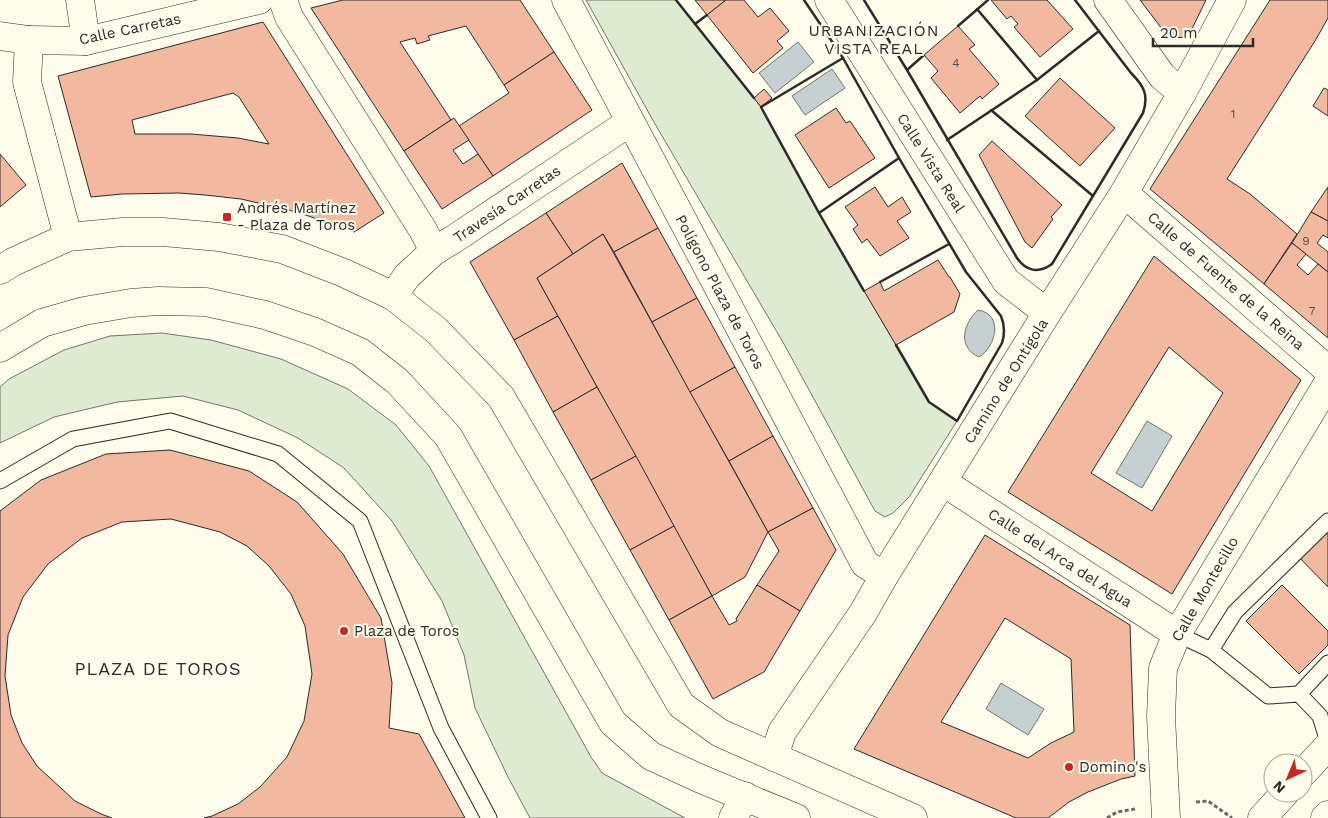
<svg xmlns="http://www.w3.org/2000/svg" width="1328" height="818" font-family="'Work Sans',sans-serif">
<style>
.green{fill:#deebd1;stroke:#74746e}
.water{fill:#c7d0d0;stroke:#74746e}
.building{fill:#f2b8a0;stroke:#2b2b2b;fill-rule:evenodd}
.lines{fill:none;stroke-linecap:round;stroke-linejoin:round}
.lane-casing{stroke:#2b2b2b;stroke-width:17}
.street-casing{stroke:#2b2b2b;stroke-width:29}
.secondary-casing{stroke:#2b2b2b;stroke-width:29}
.path{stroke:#6a6964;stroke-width:3;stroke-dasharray:4 2.5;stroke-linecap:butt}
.lane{stroke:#fdfbea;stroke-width:15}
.street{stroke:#fdfbea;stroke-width:28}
.secondary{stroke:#fdfbea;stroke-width:28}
.wall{stroke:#2b2b2b;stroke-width:2.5}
.poi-dot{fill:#c62828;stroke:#fdfbea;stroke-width:2}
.labels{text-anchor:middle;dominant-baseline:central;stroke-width:4;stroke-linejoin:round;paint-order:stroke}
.number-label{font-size:12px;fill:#5d4e48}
.street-label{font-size:15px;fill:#2b2b2b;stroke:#fdfbea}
.poi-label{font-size:15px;fill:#2b2b2b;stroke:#fdfbea;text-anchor:start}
.neighbourhood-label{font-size:16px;letter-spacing:1px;fill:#2b2b2b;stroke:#fdfbea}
.quarter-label{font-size:18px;letter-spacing:1px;fill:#2b2b2b;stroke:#fdfbea}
</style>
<rect width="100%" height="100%" fill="#fdfbea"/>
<g class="green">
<polygon points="586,0 676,0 761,107 819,213 929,402 957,421 909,497 893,513 885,517 875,511 784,344 655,124"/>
<polygon points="162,333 211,340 281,359 348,389 396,425 429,466 591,757 602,773 685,818 530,818 508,777 475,708 464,655 442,601 392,521 344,468 298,438 238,410 183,396 117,402 54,417 0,443 0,387 9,379 64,350 110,336"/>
</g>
<g class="water">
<polygon points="798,42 814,62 775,93 759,73"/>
<polygon points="832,69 845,88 805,115 792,96"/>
<path d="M978,310C1004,314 996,347 979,357C957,347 963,324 978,310Z"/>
<polygon points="1147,421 1172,436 1142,488 1116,473"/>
<polygon points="1001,683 1044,709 1028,735 986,709"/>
</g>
<g class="building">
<polygon points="343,0 520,0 554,52 504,85 466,26 428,36 430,40 417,44 415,38 400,42 451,120 404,151 311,8"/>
<polygon points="695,0 726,0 707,15"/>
<polygon points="726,0 744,0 758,17 770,8 789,31 777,41 783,48 753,73 707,15"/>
<polygon points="991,0 1047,0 1073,29 1040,57 1014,27 1018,24 1011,16 1007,19"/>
<polygon points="1140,0 1206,0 1188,37 1169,38"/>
<polygon points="1270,0 1328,0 1328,18 1315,41 1227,179 1250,194 1297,234 1264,284 1150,189"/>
<path d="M263,22L384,213L354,232L297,212L241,199L205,195L179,193L122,194L91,197L58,76ZM233,93L239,97L269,144L238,138L191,134H135L132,120Z"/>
<polygon points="958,26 975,45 969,49 999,84 982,99 980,96 960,113 931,78 938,71 924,55"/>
<polygon points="554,52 592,110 493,176 459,126 509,93 504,85"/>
<polygon points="1060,78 1115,128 1080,166 1025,116"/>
<polygon points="1324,88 1328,90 1328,116 1313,106"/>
<polygon points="764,89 772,98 761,107 754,98"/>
<polygon points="836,108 846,123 850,121 875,158 829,188 795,135"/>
<polygon points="454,118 469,140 453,150 463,164 478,154 493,176 442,209 404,151"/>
<polygon points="992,141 1062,205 1051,217 1053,219 1032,248 1025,242 979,155"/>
<polygon points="0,154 26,185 0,207"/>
<polygon points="622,163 658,228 614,252 603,234 573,254 546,213"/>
<polygon points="875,187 888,207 902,197 911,212 897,221 909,238 880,256 867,239 862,243 853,229 858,225 845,207"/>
<polygon points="1328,187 1328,221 1311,212"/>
<polygon points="1311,212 1328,221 1328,238 1323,235 1317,243 1328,252 1328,272 1292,243"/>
<polygon points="546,213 573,254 537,278 558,316 514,340 470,262"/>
<polygon points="658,228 697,298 652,322 614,252"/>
<polygon points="603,234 768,532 745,577 712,596 537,278"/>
<polygon points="1292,243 1306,254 1297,265 1308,275 1318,264 1328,272 1328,338 1264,284"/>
<path d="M1154,256L1301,380L1172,594L1008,492ZM1169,347L1223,393L1152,511L1091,473Z"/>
<polygon points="938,260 949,277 950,277 960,294 954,312 896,345 864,291 880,282 884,291"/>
<polygon points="697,298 735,367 690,392 652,322"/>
<polygon points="558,316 597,387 553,412 514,340"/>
<polygon points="735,367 773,436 729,461 690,392"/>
<polygon points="597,387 636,456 591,480 553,412"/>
<polygon points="773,436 813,508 768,532 729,461"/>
<polygon points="170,450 249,471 297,502 343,554 381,618 392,683 389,728 419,734 465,818 204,818 212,816 238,804 260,787 287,757 304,721 312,674 305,626 291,594 269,566 247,546 220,532 171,519 122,522 82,538 48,564 23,597 8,635 5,676 11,715 22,743 37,766 75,801 101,814 112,818 0,818 0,511 41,480 106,454"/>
<polygon points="636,456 674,526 630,550 591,480"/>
<polygon points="813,508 836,550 800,611 757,585 779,551 768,532"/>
<polygon points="1328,519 1328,587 1293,551"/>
<polygon points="674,526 712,596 669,620 630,550"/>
<path d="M985,535L1130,625L1135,776L1121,779L1088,792L1069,802L1048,818H1016L854,749ZM1005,618L1071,659L1074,732L1051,743L1028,758L941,722Z"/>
<polygon points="757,585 800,611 764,672 713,699 669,620 712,596 729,625 737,621 736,619"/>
<polygon points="1282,585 1328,631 1328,645 1299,674 1246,621"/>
</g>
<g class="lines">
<defs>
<g id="lane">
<polyline points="0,481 73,439 170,421 278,454 360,521 441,728 489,818"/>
<polyline points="1177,634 1211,650 1268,696 1299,694 1320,716 1328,742"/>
<polyline points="1211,650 1235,612 1328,521"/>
<polyline points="1299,694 1328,663"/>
</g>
<g id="street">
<polyline points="80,0 86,41"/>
<polyline points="283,0 289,17 423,230 434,251"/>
<polyline points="566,0 865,564 884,576"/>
<polyline points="829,0 1006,281 1047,313"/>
<polyline points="1108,0 1162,76 1182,93"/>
<polyline points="0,36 29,40 86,41 259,0"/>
<polyline points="29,40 27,82 68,237"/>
<polyline points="1124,193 1328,370"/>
<polyline points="0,270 13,262 68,237 123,232 163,232 219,237 282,249 344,273 393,296 436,330 501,397 681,705 720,733 913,818"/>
<polyline points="393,296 407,276 434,251 454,239 630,122"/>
<polyline points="0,348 42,323 84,311 131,303 158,301 206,302 265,315 315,332 360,352 397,381 448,436 613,723 651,756 701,779 796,818"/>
<polyline points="943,482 1177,634"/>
<polyline points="774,757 782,732 863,613 884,576 1047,313 1124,193 1182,93 1232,0"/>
<polyline points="733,818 745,796"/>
<polyline points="1166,818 1161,716 1163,668 1177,634 1328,383"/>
</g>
<g id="secondary">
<polyline points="1303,773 1328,746"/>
<polyline points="1262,818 1285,793"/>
<polyline points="1325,818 1328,815"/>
</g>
</defs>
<use href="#lane" class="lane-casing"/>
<use href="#street" class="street-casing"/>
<use href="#secondary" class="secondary-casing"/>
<g class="path">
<polyline points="1196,802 1208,801 1232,818"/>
<polyline points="1107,818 1117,812 1135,809"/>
</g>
<use href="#lane" class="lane"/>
<use href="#street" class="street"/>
<use href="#secondary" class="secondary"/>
<g class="wall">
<polyline points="676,0 754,98"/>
<path d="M804,0L843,58L899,158L966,272L1001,316C1005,326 1005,334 1002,343L957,421L929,402L896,345"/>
<path d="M864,0L907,70L1017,258C1026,271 1038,274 1052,264L1143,113C1149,95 1144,86 1131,73L1075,0"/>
<polyline points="977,9 1037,80"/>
<polyline points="695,24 707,15"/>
<polyline points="958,26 988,0"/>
<polyline points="843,58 761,107 819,213 864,291"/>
<polyline points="907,70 924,55"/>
<polyline points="991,110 1093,196"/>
<polyline points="947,140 1037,80 1099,31"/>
<polyline points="819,213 899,158"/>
<polyline points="880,282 949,244"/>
</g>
</g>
<g class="poi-dot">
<rect x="222" y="212" width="10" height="10" rx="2.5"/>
<circle cx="344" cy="631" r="5"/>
<circle cx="1069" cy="767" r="5"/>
</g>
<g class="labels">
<g class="number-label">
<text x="956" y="63">4</text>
<text x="1233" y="114">1</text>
<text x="1306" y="241">9</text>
<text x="1312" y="311">7</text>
</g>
<g class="street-label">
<text transform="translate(130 29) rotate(-12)">Calle Carretas</text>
<text transform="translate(931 163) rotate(58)">Calle Vista Real</text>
<text transform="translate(507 204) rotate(-34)">Travesía Carretas</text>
<text transform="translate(1226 281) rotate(41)">Calle de Fuente de la Reina</text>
<text transform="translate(720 292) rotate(62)">Polígono Plaza de Toros</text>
<text transform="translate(1006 381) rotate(-58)">Camino de Ontígola</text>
<text transform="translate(1060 558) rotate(33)">Calle del Arca del Agua</text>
<text transform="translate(1205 589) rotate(-60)">Calle Montecillo</text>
</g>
<g class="poi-label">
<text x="237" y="208">Andrés Martínez<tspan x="237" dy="17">- Plaza de Toros</tspan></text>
<text x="354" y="631">Plaza de Toros</text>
<text x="1079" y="767">Domino's</text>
</g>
<g class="neighbourhood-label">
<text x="874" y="30">URBANIZACIÓN<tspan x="874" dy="18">VISTA REAL</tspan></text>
</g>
<g class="quarter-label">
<text x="158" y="668">PLAZA DE TOROS</text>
</g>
</g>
<g transform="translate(1288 778) rotate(224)"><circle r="24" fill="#fdfbea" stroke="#a9a89e"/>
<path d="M0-4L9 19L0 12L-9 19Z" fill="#c62828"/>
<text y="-8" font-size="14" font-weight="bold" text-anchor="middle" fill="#2b2b2b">N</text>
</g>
<path d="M1153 38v8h100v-8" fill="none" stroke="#2b2b2b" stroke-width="2.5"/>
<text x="1160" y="38" font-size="15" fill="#2b2b2b" stroke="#fdfbea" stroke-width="4" paint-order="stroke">20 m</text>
</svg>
